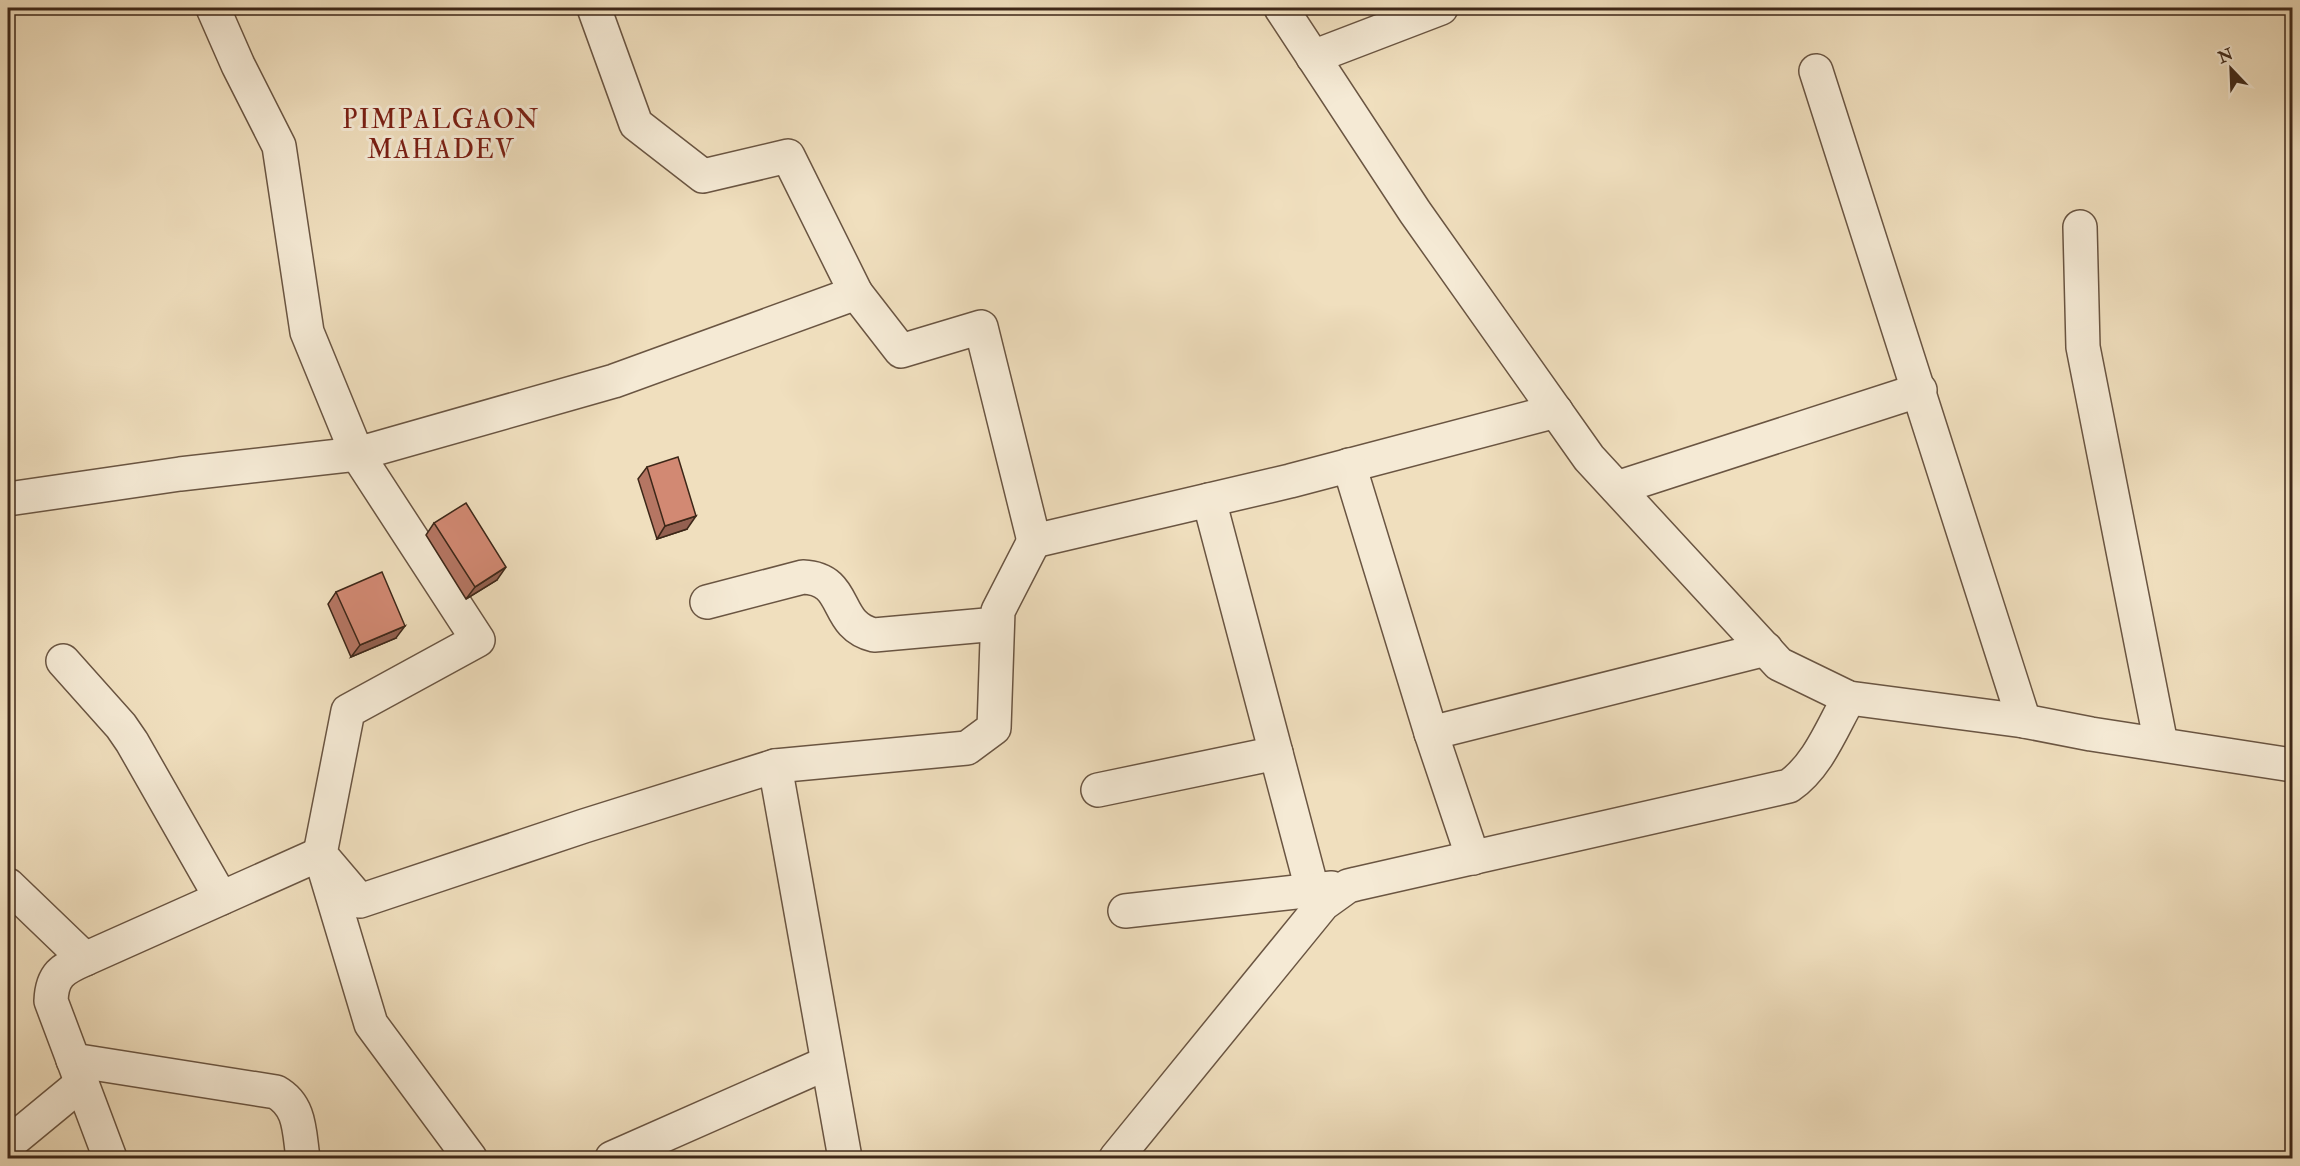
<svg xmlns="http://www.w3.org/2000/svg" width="2300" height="1166" font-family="'IM FELL Double Pica',serif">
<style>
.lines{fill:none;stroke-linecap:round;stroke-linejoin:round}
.minor-casing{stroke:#6a5542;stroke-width:36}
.minor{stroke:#f5ead5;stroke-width:33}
.wall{fill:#b57663;stroke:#3d2718;stroke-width:1.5}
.shaded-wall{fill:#936050;stroke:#3d2718;stroke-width:1.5}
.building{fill:#d28973;stroke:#3d2718;stroke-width:1.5}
.labels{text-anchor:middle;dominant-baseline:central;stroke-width:6;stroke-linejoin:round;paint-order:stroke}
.quarter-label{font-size:26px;letter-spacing:1.5px;fill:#7a1f14;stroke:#f5ead5}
</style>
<rect width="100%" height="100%" fill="#f0dfbe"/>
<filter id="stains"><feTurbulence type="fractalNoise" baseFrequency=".00333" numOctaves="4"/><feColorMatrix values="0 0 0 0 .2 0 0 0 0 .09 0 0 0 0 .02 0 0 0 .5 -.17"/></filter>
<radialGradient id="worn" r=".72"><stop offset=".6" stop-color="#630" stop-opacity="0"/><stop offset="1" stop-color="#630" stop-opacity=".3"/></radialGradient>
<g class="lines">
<defs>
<g id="minor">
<polyline points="213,8 238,65 279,146 307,332 357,454 614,381 856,293 901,351 981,327 1034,541 1290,481 1556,411"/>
<polyline points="594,8 636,124 703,176 788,156 856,293"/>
<polyline points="1281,8 1415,212 1589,458 1779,664 1849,698 2024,721 2091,734 2292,765"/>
<polyline points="1313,57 1441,8"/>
<polyline points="1816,71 2024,721"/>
<polyline points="2080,227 2083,347 2161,744"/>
<polyline points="1349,465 1431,733 1473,858"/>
<polyline points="1617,488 1920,390"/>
<polyline points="8,499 180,474 357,454 478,640 348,711 320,854 360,901 584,826 775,766 967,748 994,728 998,611 1034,541"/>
<polyline points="1209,500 1312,889"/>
<path d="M707,602L803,577C850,579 832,625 874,635L997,624"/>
<polyline points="63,661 121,726 132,742 221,898"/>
<polyline points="1431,733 1766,649"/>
<polyline points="775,766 845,1158"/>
<polyline points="1098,790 1276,753"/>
<polyline points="8,885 85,959"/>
<polyline points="1125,911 1332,888"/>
<path d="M73,1060L276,1092C301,1106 299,1132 303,1158"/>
<polyline points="8,1144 82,1083"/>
<path d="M110,1158L51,1001C52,975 62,969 85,959L320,854L371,1024L470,1158"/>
<polyline points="612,1158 827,1063"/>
<path d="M1116,1158L1323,904L1348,886L1356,884L1789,786C1818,766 1832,728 1849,698"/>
</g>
</defs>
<use href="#minor" class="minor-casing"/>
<use href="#minor" class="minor"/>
</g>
<g class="wall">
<polygon points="647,467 687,529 657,539 638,479"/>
<polygon points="434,523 497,580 466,599 426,535"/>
<polygon points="336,592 396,638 351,657 328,604"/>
</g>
<g class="shaded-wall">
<polygon points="696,516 687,529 657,539 665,526"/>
<polygon points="506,567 497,580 466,599 475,587"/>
<polygon points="405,626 396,638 351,657 360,645"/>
</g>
<g class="building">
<polygon points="678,457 696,516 665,526 647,467"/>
<polygon points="466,503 506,567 475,587 434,523"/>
<polygon points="382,572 405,626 360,645 336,592"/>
</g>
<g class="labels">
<g class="quarter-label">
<text x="441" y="120">PIMPALGAON<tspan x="441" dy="30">MAHADEV</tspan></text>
</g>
</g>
<rect width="2300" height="1166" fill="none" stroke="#f0dfbe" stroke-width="30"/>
<rect x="9" y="9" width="2282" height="1148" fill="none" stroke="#3d2718" stroke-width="3"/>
<rect x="15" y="15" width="2270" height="1136" fill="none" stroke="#3d2718" stroke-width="1.5"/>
<g transform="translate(2231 69) rotate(337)" stroke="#f5ead5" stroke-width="4.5" paint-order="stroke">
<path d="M0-4.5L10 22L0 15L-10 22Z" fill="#3d2718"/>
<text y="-9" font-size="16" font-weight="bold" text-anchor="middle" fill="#3d2718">N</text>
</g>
<rect width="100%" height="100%" filter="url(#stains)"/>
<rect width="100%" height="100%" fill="url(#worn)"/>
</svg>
